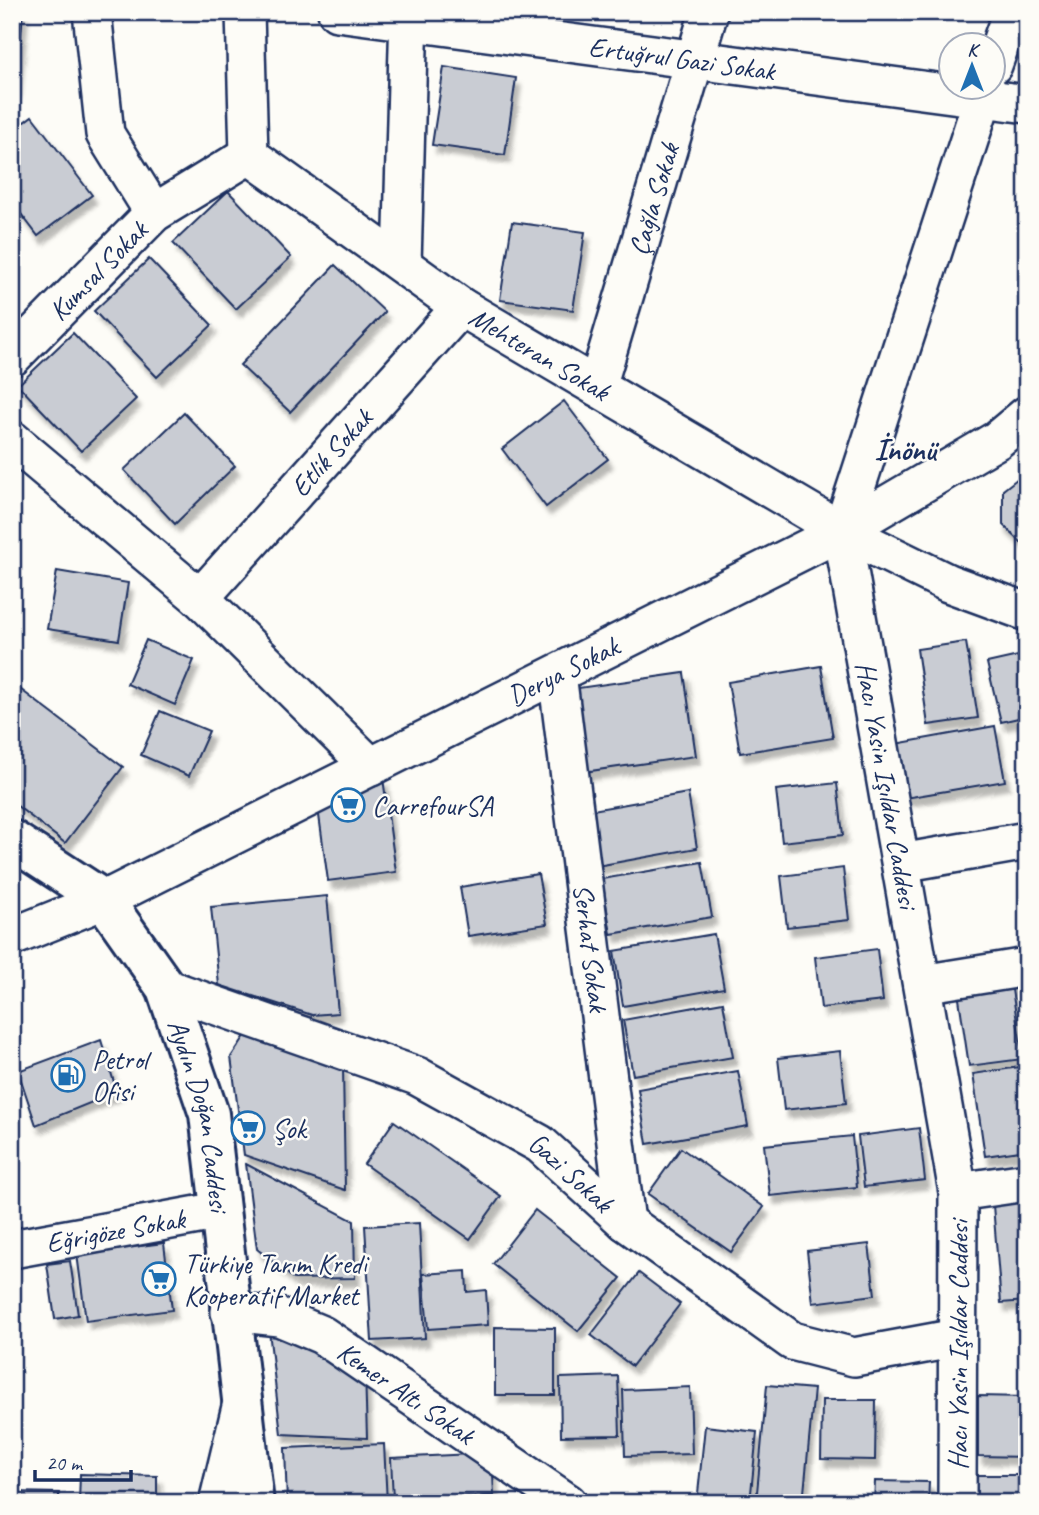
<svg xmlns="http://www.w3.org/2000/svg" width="1039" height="1515" font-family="Caveat,sans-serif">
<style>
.building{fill:#c9ccd3;stroke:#1b2f5e;stroke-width:2;filter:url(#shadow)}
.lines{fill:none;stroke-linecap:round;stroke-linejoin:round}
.minor-casing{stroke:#1b2f5e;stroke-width:42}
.major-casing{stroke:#1b2f5e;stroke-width:44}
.minor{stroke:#fdfcf7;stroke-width:37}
.major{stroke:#fdfcf7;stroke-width:38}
.labels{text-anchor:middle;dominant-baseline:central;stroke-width:5;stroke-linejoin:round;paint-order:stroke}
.street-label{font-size:28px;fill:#1b2f5e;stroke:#fdfcf7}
.poi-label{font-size:28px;fill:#1b2f5e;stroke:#fdfcf7;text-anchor:start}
.neighbourhood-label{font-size:30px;font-weight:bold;fill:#1b2f5e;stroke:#fdfcf7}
</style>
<defs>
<filter id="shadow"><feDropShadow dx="4.5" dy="8" stdDeviation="2" flood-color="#0004"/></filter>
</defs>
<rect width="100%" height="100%" fill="#fdfcf7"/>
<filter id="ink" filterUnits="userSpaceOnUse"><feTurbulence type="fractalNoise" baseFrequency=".0143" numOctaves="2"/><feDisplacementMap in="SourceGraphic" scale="14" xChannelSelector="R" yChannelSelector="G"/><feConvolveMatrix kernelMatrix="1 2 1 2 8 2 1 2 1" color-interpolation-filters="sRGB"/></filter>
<g filter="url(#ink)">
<g class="building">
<polygon points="12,12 23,12 16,89 12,89"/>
<polygon points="444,67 516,78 505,155 432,145"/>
<polygon points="32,116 92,195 38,236 12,202 12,131"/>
<polygon points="228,191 291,257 236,309 173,243"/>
<polygon points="512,222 585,232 573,310 500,300"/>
<polygon points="149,259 212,325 157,377 94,311"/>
<polygon points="335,265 385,312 290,412 240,365"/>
<polygon points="73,333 136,399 81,451 18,385"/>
<polygon points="564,401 608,459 546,507 502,449"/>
<polygon points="184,413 235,466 175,524 124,470"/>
<polygon points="1027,471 1027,548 1003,525 1003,490"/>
<polygon points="57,571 128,583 119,640 47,629"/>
<polygon points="146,640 194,660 175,705 127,684"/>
<polygon points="966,642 978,718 928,725 917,649"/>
<polygon points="1027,654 1027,716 1001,722 987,663"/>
<polygon points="821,666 833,738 740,753 728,682"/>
<polygon points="684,673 696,756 583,772 571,689"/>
<polygon points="12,683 123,767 65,843 12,802"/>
<polygon points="160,711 209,731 189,776 141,755"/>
<polygon points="995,726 1005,781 905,798 895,744"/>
<polygon points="383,778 396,872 328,881 318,808"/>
<polygon points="837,783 843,835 782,842 776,790"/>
<polygon points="688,793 697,848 597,866 587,811"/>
<polygon points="702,862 712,917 611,934 602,879"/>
<polygon points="843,868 849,920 787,927 781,876"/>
<polygon points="538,874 547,924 468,936 460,887"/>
<polygon points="327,896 338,1013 312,1015 219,985 211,907"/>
<polygon points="714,934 724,988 623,1006 614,951"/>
<polygon points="877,949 883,1001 821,1008 815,957"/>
<polygon points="1010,977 1023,1059 969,1066 957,985"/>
<polygon points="723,1002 733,1057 633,1075 623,1020"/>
<polygon points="245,1036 343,1066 345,1190 244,1155 231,1057"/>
<polygon points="101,1040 117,1092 36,1125 18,1071"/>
<polygon points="840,1051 846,1103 784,1110 778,1058"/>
<polygon points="1026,1066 1027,1150 985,1156 973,1074"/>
<polygon points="738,1071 748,1126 647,1144 638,1089"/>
<polygon points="394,1121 501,1196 470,1239 364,1164"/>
<polygon points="919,1128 925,1180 864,1187 858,1136"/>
<polygon points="852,1136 857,1187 770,1196 764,1145"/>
<polygon points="681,1148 764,1207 731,1252 648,1194"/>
<polygon points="246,1164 354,1221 355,1278 294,1279 257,1249"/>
<polygon points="1027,1190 1027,1301 1001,1303 992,1193"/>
<polygon points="535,1210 621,1278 578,1331 493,1264"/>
<polygon points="419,1223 425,1338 372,1341 365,1226"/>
<polygon points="164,1243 172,1310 86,1321 77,1254"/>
<polygon points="869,1244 875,1295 813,1303 807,1251"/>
<polygon points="70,1261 78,1315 55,1319 47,1264"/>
<polygon points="466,1271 467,1292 486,1290 488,1325 428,1329 423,1274"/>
<polygon points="639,1273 680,1304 632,1366 591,1335"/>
<polygon points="268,1322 365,1371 367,1438 281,1434"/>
<polygon points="495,1327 555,1328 555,1395 495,1395"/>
<polygon points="618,1376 620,1435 561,1436 560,1378"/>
<polygon points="767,1385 814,1389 803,1503 756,1503"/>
<polygon points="690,1387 692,1454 625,1456 623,1390"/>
<polygon points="978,1396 1027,1397 1027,1457 978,1456"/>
<polygon points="822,1400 876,1400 875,1460 821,1459"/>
<polygon points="705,1426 757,1432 750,1503 697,1503"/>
<polygon points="384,1444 387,1503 287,1503 285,1448"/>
<polygon points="492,1453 494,1495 393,1500 391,1458"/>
<polygon points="80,1474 157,1476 157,1503 79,1503"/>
<rect x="976" y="1475" width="51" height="28"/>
<polygon points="875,1481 929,1482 928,1503 874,1503"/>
<polygon points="12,1492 59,1493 59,1503 12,1503"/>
</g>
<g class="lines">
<defs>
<g id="minor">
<polyline points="92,12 105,134 154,213"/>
<polyline points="245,12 249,155"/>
<path id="s1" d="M337,12L1027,104"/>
<polyline points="993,65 1012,12"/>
<path id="s2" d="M249,155L461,307L842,531"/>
<polyline points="402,264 409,12"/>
<path id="s3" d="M12,357L154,213L249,155"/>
<path id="s4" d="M597,387L709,12"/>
<polyline points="12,440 200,598 371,767"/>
<polyline points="842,531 997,440 1027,415"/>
<path id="s5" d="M200,598L461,307"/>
<path id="s6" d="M557,674L626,1222"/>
<polyline points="901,863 1027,841"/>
<path id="s7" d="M12,937L104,900L842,531L948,583L1027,612"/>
<polyline points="922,984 1027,967"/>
<path id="s8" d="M166,988L417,1076L540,1144L626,1222L792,1341L854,1357L957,1338"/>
<polyline points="958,1192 1027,1182"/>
<path id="s9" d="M12,1249L220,1211"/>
<path id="s10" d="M230,1312L279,1317L322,1335L568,1503"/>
<polyline points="218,1503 241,1407"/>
<path id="s11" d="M957,1503L958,1192L842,531L986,88"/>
</g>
<g id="major">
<path id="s12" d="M12,840L104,900L166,988L209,1114L254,1503"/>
</g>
</defs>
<use href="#minor" class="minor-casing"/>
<use href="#major" class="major-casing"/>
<use href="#minor" class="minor"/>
<use href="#major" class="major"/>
</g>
</g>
<defs>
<symbol id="supermarket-ring" viewBox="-11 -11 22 22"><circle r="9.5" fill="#fdfcf7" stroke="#1f6fb2" stroke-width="1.5"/><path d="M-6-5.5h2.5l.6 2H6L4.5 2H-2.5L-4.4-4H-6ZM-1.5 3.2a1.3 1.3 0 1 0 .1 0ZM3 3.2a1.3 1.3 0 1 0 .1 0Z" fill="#1f6fb2"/></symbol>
<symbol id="fuel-ring" viewBox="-11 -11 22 22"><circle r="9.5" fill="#fdfcf7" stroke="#1f6fb2" stroke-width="1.5"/><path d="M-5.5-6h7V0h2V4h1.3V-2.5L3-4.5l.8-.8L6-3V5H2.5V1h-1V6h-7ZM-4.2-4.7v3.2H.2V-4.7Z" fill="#1f6fb2"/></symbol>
</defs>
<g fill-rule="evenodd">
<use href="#supermarket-ring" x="329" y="786" width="38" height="38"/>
<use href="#fuel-ring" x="49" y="1056" width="38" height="38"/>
<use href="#supermarket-ring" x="229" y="1109" width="38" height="38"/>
<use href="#supermarket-ring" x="140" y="1260" width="38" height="38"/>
</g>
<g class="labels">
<g class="street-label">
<text stroke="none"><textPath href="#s1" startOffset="348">Ertuğrul Gazi Sokak</textPath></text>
<text stroke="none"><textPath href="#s4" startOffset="196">Çağla Sokak</textPath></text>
<text stroke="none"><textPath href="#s3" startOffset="122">Kumsal Sokak</textPath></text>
<text stroke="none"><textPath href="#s2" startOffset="352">Mehteran Sokak</textPath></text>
<text stroke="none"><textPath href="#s5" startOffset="196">Etlik Sokak</textPath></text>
<text stroke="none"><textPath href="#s7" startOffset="612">Derya Sokak</textPath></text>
<text transform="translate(887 785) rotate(80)">Hacı Yasin Işıldar Caddesi</text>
<text stroke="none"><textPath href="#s6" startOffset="276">Serhat Sokak</textPath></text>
<text stroke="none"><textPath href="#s12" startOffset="350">Aydın Doğan Caddesi</textPath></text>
<text stroke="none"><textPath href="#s8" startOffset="448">Gazi Sokak</textPath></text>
<text stroke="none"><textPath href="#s9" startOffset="105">Eğrigöze Sokak</textPath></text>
<text stroke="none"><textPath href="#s11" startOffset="158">Hacı Yasin Işıldar Caddesi</textPath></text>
<text stroke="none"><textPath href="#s10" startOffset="198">Kemer Altı Sokak</textPath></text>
</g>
<g class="poi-label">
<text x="372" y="805">CarrefourSA</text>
<text x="92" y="1059">Petrol<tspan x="92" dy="32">Ofisi</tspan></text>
<text x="272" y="1128">Şok</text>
<text x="184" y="1263">Türkiye Tarım Kredi<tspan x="184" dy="32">Kooperatif Market</tspan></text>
</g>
<g class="neighbourhood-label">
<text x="905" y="450">İnönü</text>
</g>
</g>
<rect width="1039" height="1515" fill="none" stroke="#fdfcf7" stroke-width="42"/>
<rect x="21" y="21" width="997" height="1473" fill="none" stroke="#1b2f5e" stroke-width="2.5" filter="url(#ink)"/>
<g transform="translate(972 66)"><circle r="33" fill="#fdfcf7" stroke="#a3aaba" stroke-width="2"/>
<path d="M0-5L12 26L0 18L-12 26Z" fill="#1f6fb2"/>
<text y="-10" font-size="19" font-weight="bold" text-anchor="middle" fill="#1b2f5e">K</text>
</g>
<path d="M35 1470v10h96v-10" fill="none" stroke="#1b2f5e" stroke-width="3.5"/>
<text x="46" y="1470" font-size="21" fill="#1b2f5e" stroke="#fdfcf7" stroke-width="5" paint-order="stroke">20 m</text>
</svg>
